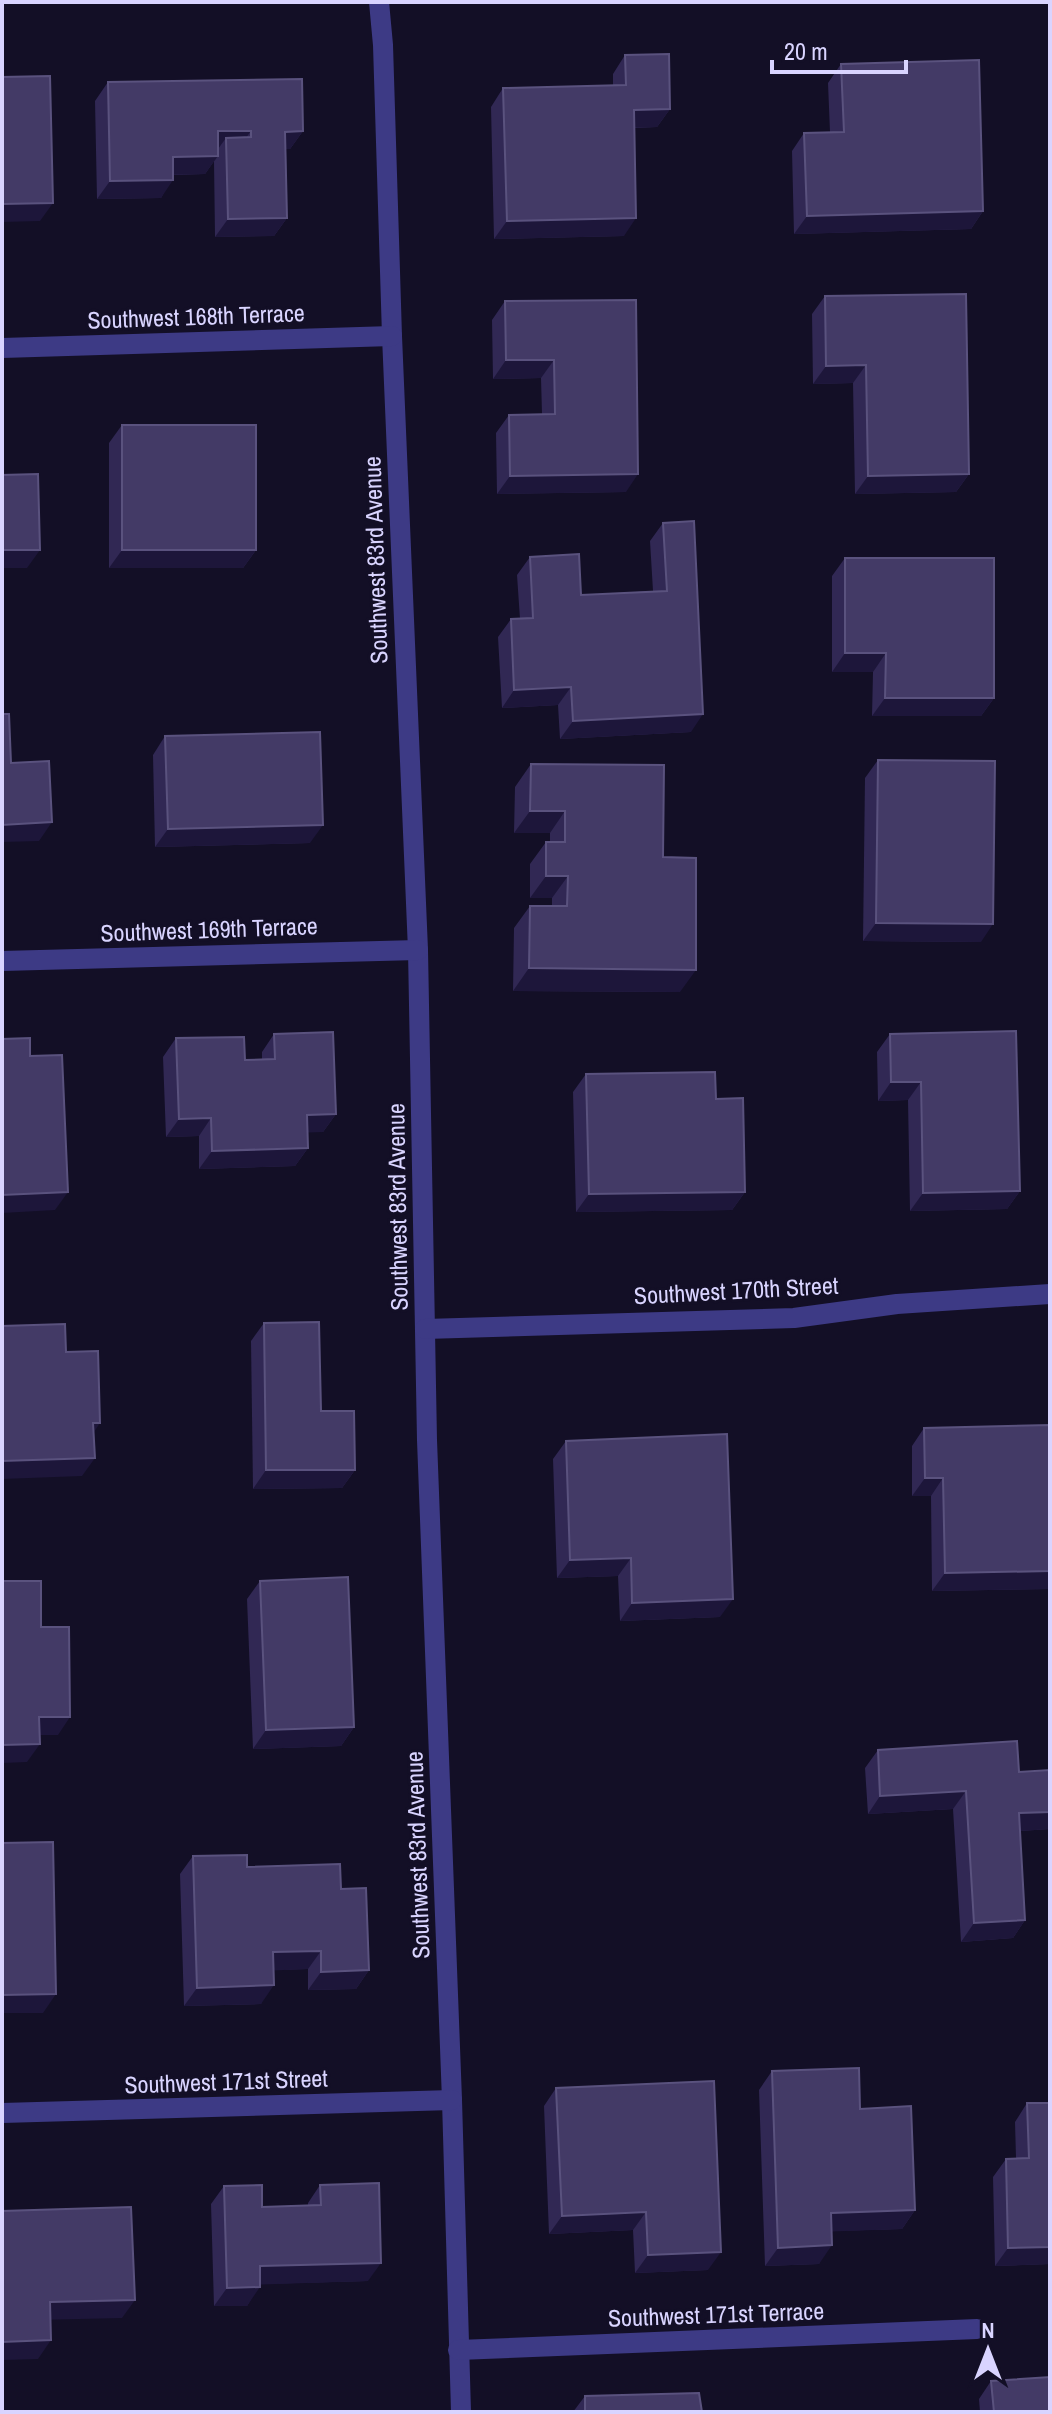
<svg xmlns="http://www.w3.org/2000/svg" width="1052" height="2414" font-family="'Archivo Narrow',sans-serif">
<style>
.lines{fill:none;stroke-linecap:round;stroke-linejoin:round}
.street{stroke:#3d3a85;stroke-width:20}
.wall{fill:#312854}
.shaded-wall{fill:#1d163a}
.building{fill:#433a66;stroke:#5a527e;stroke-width:2}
.labels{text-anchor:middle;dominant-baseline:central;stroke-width:6;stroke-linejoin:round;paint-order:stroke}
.street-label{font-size:24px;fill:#d9d4ff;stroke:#130f26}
</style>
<rect width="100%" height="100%" fill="#130f26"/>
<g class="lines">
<g class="street">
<polyline points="379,2 383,45 392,336 418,950 427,1440 452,2100 461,2412"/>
<polyline points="2,348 392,336"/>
<polyline points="2,961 418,950"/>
<polyline points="425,1329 794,1318 897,1304 1050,1294"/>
<polyline points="2,2113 452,2100"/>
<polyline points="458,2350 977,2329"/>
</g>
</g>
<g class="wall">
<polygon points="625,55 670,109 657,127 634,128 624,236 494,239 491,107 503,88 613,86 613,74"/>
<polygon points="841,64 983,211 971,229 794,234 792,151 804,133 830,132 828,83"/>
<polygon points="108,82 303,131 290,149 286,149 287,218 274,236 215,237 214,161 205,174 173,175 161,198 97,199 95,101"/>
<polygon points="825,296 969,474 956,492 855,494 853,383 813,384 812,314"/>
<polygon points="636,300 626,492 497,494 496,433 509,415 542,414 541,378 493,379 492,320 505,301"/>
<polygon points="122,425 256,550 243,568 109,568 109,443"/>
<polygon points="663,523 691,732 560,739 558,705 502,708 498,637 511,619 520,619 517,575 530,557 581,595 653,591 650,541"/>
<polygon points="845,558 994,698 981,716 872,716 873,672 832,672 832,576"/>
<polygon points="165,736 310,843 155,847 153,755"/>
<polygon points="878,760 981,942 863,941 865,778"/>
<polygon points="531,764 663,857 680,992 513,991 514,928 530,906 552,906 552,898 530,898 530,864 546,842 550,842 550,833 514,833 515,787"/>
<polygon points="274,1034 336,1114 323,1132 307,1132 308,1148 295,1166 199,1169 199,1136 166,1137 163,1057 176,1038 245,1060 262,1060 262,1052"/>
<polygon points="890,1034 1020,1191 1007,1209 910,1211 908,1100 878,1101 877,1052"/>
<polygon points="586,1074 716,1099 745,1192 732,1210 576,1212 573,1092"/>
<polygon points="264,1323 321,1411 355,1470 342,1488 253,1489 251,1341"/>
<polygon points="1050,1425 1050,1589 932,1591 931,1496 912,1496 912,1446 924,1428"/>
<polygon points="566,1441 720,1617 620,1621 618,1576 557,1578 553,1459"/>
<polygon points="260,1581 354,1727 341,1746 253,1749 247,1599"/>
<polygon points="878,1750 1019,1772 1050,1770 1050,1829 1020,1831 1025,1920 1013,1938 961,1942 953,1809 868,1814 865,1768"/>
<polygon points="193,1856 341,1889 369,1970 356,1989 308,1990 308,1969 273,1970 261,2004 184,2006 180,1874"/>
<polygon points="772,2071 860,2109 915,2210 902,2229 832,2231 819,2264 765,2266 759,2090"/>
<polygon points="556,2088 708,2270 635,2273 633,2230 549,2234 544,2106"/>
<polygon points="1027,2103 1050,2264 995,2266 993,2177 1006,2159 1016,2158 1015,2122"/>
<polygon points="320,2185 368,2281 260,2284 247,2306 214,2306 211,2204 224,2186 262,2207 308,2205 308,2203"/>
<polygon points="991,2381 1050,2412 980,2412 979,2399"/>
<polygon points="585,2396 702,2412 573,2412"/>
</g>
<g class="shaded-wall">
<polygon points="670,109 657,127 621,128 634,110"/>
<polygon points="218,131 251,131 238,149 226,138 218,149 205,149"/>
<polygon points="303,131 290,149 273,150 285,132"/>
<polygon points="218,156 205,174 160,175 173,157"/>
<polygon points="173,180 161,198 97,199 110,181"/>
<polygon points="53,203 40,221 2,222 2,204"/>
<polygon points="983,211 971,229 794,234 807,216"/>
<polygon points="287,218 274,236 215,237 228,219"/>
<polygon points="636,218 624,236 494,239 507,221"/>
<polygon points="506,360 554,360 541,378 493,379"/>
<polygon points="866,365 853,383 813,384 826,366"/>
<polygon points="638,474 626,492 497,494 510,476"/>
<polygon points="969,474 956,492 855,494 868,476"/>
<polygon points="2,550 40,550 27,568 2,568"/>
<polygon points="122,550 256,550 243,568 109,568"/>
<polygon points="845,653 886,653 873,672 832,672"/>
<polygon points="571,687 558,705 502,708 514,690"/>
<polygon points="885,698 994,698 981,716 872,716"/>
<polygon points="703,714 691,732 560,739 573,721"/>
<polygon points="530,811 565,811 550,833 514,833"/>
<polygon points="52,822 39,841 2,842 2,825"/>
<polygon points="323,825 310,843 155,847 168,829"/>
<polygon points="546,876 568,876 552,898 530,898"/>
<polygon points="876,923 993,924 981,942 863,941"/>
<polygon points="529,968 696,970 680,992 513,991"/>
<polygon points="891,1082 921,1082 908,1100 878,1101"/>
<polygon points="336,1114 323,1132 294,1133 307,1115"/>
<polygon points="211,1118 199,1136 166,1137 179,1119"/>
<polygon points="308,1148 295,1166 199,1169 212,1151"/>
<polygon points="1020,1191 1007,1209 910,1211 923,1193"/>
<polygon points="68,1192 55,1210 2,1213 2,1195"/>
<polygon points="745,1192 732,1210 576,1212 589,1194"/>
<polygon points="93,1423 100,1423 88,1441"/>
<polygon points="95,1458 82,1476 2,1479 2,1461"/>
<polygon points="266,1470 355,1470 342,1488 253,1489"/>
<polygon points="925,1478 943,1478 931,1496 912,1496"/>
<polygon points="631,1558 618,1576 557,1578 570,1560"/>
<polygon points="1050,1571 1050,1589 932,1591 945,1573"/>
<polygon points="733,1599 720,1617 620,1621 632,1603"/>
<polygon points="39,1717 70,1717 58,1735 27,1735"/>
<polygon points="354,1727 341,1746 253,1749 266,1730"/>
<polygon points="40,1744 27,1762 2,1763 2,1745"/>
<polygon points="966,1791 953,1809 868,1814 880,1796"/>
<polygon points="1050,1812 1050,1829 1006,1832 1019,1813"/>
<polygon points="1025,1920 1013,1938 961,1942 974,1923"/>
<polygon points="321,1951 308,1969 260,1971 273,1952"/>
<polygon points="369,1970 356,1989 308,1990 321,1972"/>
<polygon points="274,1985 261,2004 184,2006 197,1988"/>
<polygon points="56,1994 43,2013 2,2013 2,1995"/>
<polygon points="915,2210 902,2229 818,2232 831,2213"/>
<polygon points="646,2212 633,2230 549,2234 562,2216"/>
<polygon points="832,2245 819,2264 765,2266 778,2248"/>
<polygon points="1050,2247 1050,2264 995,2266 1008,2248"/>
<polygon points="721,2252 708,2270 635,2273 648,2255"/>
<polygon points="381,2263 368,2281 247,2285 260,2266"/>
<polygon points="260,2287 247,2306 214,2306 227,2288"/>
<polygon points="135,2300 122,2318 37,2320 50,2302"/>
<polygon points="51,2340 38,2359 2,2360 2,2342"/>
</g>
<g class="building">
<polygon points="669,54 670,109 634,110 636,218 507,221 503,88 626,85 625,55"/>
<polygon points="979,60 983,211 807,216 804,133 844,132 841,64"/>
<polygon points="50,76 53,203 2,204 2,77"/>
<polygon points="302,79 303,131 285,132 287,218 228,219 226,138 251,137 251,131 218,131 218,156 173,157 173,180 110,181 108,82"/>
<polygon points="966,294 969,474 868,476 866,365 826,366 825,296"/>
<polygon points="636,300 638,474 510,476 509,415 555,414 554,360 506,360 505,301"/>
<rect x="122" y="425" width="134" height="125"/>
<polygon points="38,474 40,550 2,550 2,475"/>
<polygon points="694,521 703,714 573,721 571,687 514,690 511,619 533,618 530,557 579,554 581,595 667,591 663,523"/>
<polygon points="845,558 994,558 994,698 885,698 886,653 845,653"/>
<polygon points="2,714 9,714 11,763 49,761 52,822 2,825"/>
<polygon points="320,732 323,825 168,829 165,736"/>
<polygon points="878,760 995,761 993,924 876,923"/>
<polygon points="531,764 664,765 663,857 696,858 696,970 529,968 530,906 567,906 568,876 546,876 546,842 565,842 565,811 530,811"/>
<polygon points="1016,1031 1020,1191 923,1193 921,1082 891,1082 890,1034"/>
<polygon points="333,1032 336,1114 307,1115 308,1148 212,1151 211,1118 179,1119 176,1038 244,1037 245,1060 275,1059 274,1034"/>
<polygon points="30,1038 30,1056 62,1055 68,1192 2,1195 2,1039"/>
<polygon points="715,1072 716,1099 743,1098 745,1192 589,1194 586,1074"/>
<polygon points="319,1322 321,1411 354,1411 355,1470 266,1470 264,1323"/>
<polygon points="65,1324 66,1352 98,1351 100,1423 93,1423 95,1458 2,1461 2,1326"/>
<polygon points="1050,1425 1050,1571 945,1573 943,1478 925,1478 924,1428"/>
<polygon points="727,1434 733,1599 632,1603 631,1558 570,1560 566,1441"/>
<polygon points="348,1577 354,1727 266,1730 260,1581"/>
<polygon points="2,1581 41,1581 41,1627 69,1627 70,1717 39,1717 40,1744 2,1745"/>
<polygon points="1017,1741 1019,1772 1050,1770 1050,1812 1019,1813 1025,1920 974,1923 966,1791 880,1796 878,1750"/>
<polygon points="53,1842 56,1994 2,1995 2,1843"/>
<polygon points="247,1855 247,1867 340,1864 341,1889 366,1888 369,1970 321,1972 321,1951 273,1952 274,1985 197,1988 193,1856"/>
<polygon points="859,2068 860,2109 911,2106 915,2210 831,2213 832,2245 778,2248 772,2071"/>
<polygon points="714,2081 721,2252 648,2255 646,2212 562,2216 556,2088"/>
<polygon points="1027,2103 1050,2103 1050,2247 1008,2248 1006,2159 1029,2158"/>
<polygon points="379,2183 381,2263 260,2266 260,2287 227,2288 224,2186 262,2185 262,2207 321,2205 320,2185"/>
<polygon points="131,2207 135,2300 50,2302 51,2340 2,2342 2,2211"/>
<polygon points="1050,2377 1050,2412 994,2412 991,2381"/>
<polygon points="699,2393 702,2412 585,2412 585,2396"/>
</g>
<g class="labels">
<g class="street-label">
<text transform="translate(196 316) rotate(-2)">Southwest 168th Terrace</text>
<text transform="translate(375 560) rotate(-92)">Southwest 83rd Avenue</text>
<text transform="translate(209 929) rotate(-2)">Southwest 169th Terrace</text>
<text transform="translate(397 1207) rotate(-91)">Southwest 83rd Avenue</text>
<text transform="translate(736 1290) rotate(-3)">Southwest 170th Street</text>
<text transform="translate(417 1855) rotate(-92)">Southwest 83rd Avenue</text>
<text transform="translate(226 2081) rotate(-2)">Southwest 171st Street</text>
<text transform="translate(716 2314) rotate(-2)">Southwest 171st Terrace</text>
</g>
</g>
<rect width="1052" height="2414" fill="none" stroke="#d9d4ff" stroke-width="8"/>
<g transform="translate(988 2350)" stroke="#130f26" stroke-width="6" paint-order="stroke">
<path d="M0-6L14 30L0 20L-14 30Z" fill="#d9d4ff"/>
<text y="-12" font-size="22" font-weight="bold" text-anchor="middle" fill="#d9d4ff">N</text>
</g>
<path d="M772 60v12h134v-12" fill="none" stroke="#d9d4ff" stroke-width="4"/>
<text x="784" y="60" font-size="24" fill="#d9d4ff" stroke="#130f26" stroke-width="6" paint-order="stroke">20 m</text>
</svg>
